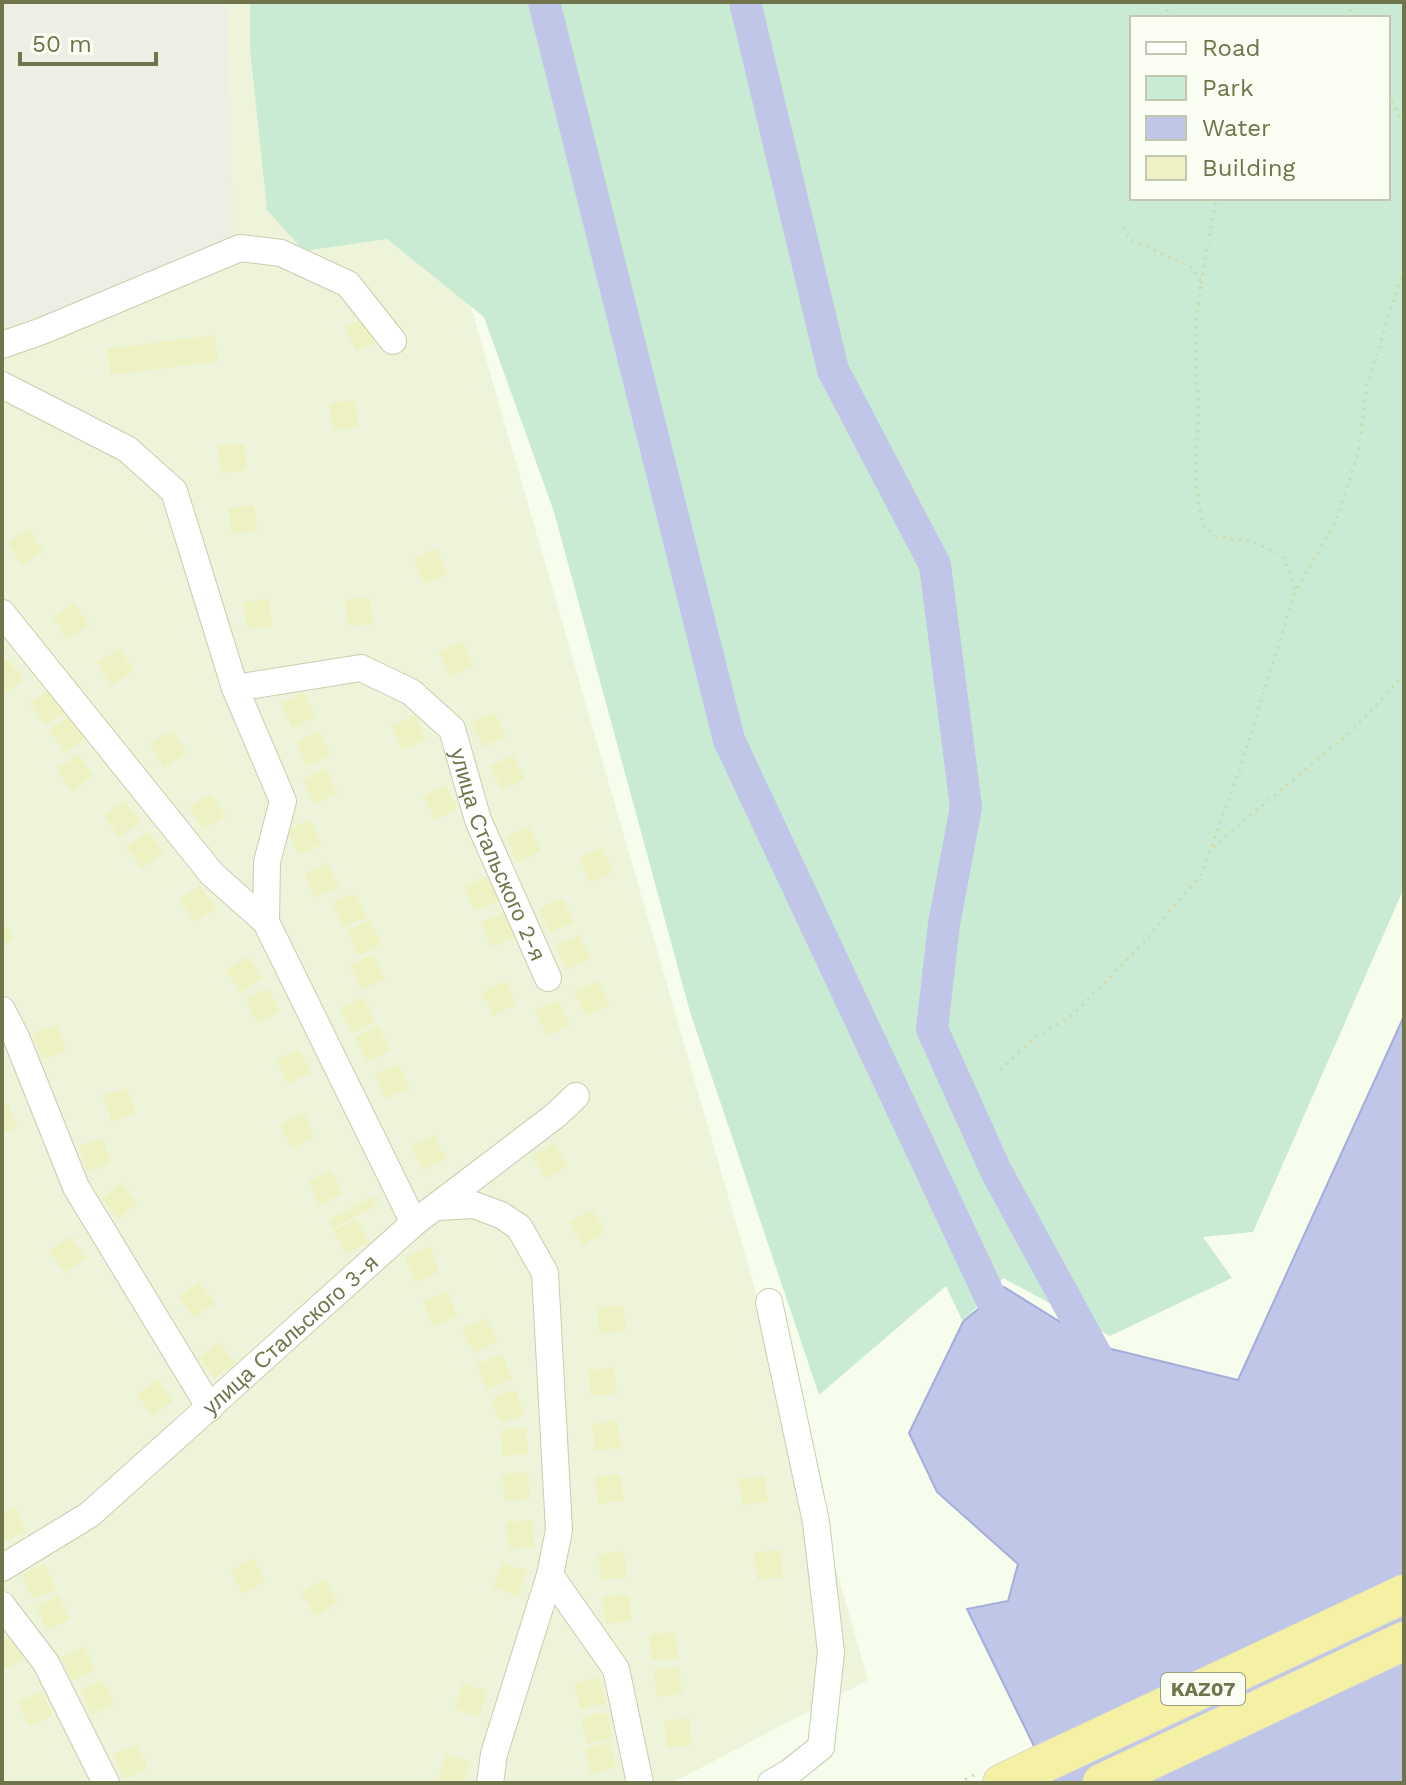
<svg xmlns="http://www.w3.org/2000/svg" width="1406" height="1785" font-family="'Work Sans',sans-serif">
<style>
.residential{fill:#eef4da}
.industrial{fill:#edeee4}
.green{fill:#c9ebd3;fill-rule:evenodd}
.water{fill:#bfc6e7;stroke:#a6add9;stroke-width:2}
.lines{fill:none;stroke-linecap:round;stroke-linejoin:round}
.river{stroke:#bfc6e7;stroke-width:32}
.building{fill:#eef2c3}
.minor-casing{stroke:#c9cdae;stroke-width:28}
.highway-casing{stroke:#d7d8cd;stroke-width:40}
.path{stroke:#d4d8a6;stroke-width:3;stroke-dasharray:2 6;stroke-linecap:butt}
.minor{stroke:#fff;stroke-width:26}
.highway{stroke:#f5f1a4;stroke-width:38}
.labels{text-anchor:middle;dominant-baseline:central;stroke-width:6;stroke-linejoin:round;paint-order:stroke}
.shield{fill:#fbfff3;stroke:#9a9e7d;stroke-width:2}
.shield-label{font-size:20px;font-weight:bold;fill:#71744b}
.street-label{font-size:22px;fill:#71744b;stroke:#fbfff3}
</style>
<rect width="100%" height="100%" fill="#f7fdec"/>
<polygon class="residential" points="2,2 383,2 868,1680 672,1783 2,1783"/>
<polygon class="industrial" points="2,2 227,2 234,253 2,328"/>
<path class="green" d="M250,2H1404V888L1253,1232L1203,1237L1232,1278L1110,1336L1003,1278L963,1322L946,1286L819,1395L690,1012L554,512L484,317L387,239L304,251L267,210L250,48ZM1132,18H1388V198H1132Z"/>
<polygon class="water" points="1404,1016 1404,1783 1052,1783 967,1609 1008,1601 1018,1564 937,1492 909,1433 963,1322 1004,1287 1099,1346 1238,1380"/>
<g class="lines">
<g class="river">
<polyline points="544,2 729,740 1010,1339"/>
<polyline points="745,2 833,370 935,565 966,807 944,924 932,1029 996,1171 1107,1375"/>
</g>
</g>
<g class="building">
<polygon points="368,316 379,341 356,351 345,327"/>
<polygon points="215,335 218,361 111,375 107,349"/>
<polygon points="355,400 358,427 333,430 329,403"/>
<polygon points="244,443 247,470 221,473 218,446"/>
<polygon points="254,505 257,531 232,534 228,508"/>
<polygon points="29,529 43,551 22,565 7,543"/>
<polygon points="436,549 448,573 425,584 413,559"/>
<polygon points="370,597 373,624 348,626 345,600"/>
<polygon points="269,599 272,626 247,629 243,602"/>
<polygon points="75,603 89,625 67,639 53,617"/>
<polygon points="462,641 474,666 451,677 439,652"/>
<polygon points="119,648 134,670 111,685 97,662"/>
<polygon points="6,658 24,678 5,695 2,692 2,662"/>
<polygon points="51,689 67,711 45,725 30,703"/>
<polygon points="304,692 316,717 292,728 281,703"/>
<polygon points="494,712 506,736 483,747 471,723"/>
<polygon points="415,715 426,739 403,750 391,726"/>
<polygon points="70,716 86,738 65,753 50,730"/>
<polygon points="172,730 187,753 164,768 149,744"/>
<polygon points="319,731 331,755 307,766 296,742"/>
<polygon points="78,754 93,776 72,791 57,769"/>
<polygon points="513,755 525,779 502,790 490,766"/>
<polygon points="326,768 337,793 314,804 303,780"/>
<polygon points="446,785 458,809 435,820 423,796"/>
<polygon points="211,794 226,816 204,830 189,808"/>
<polygon points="125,801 141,822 119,837 104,815"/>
<polygon points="310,820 322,844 299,855 287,831"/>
<polygon points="529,826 541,851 517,862 506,837"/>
<polygon points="148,832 163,854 142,868 126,847"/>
<polygon points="602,848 613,872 590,883 579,859"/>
<polygon points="327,863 339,887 315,898 304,874"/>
<polygon points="487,876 499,900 475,911 464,887"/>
<polygon points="200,886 216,908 195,922 179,900"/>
<polygon points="355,893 367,917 344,928 332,903"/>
<polygon points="562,898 574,922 550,933 539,909"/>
<polygon points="504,912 515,936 492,947 481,923"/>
<polygon points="2,918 14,939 2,946"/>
<polygon points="370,920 382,944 359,955 347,931"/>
<polygon points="579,935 590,959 567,970 555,946"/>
<polygon points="373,954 385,979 362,990 350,965"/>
<polygon points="247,956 262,978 241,993 226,971"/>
<polygon points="505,981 516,1005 493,1016 482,992"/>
<polygon points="598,981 609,1005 586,1016 574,992"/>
<polygon points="268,988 280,1012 257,1023 245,999"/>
<polygon points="363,997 375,1022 352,1033 340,1008"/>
<polygon points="558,1000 570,1025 547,1036 535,1011"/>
<polygon points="56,1025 66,1051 42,1059 32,1034"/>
<polygon points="378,1026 390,1050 367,1062 355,1037"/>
<polygon points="299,1049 311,1073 288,1084 276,1060"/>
<polygon points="398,1064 410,1088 386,1099 375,1075"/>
<polygon points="127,1088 136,1113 112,1122 103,1096"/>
<polygon points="8,1103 17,1128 2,1134 2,1105"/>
<polygon points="304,1113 315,1137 292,1149 280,1124"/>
<polygon points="434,1135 446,1159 423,1170 411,1146"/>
<polygon points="102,1138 111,1163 87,1172 78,1147"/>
<polygon points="554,1143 568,1166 546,1179 532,1156"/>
<polygon points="331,1170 342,1194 319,1205 308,1181"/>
<polygon points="122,1183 138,1204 117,1219 102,1198"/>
<polygon points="372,1197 377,1205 333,1229 328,1220"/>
<polygon points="592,1209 605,1232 583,1245 569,1222"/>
<polygon points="357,1219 368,1243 345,1254 334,1230"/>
<polygon points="70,1236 86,1258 65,1273 49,1251"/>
<polygon points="430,1247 439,1272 415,1282 405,1257"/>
<polygon points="199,1282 215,1303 194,1318 178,1297"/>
<polygon points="447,1291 457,1316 433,1326 423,1301"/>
<polygon points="623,1305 626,1331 600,1334 597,1308"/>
<polygon points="487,1319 497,1343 473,1353 463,1328"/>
<polygon points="219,1342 235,1363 214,1378 199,1357"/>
<polygon points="502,1354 512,1379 487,1389 477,1364"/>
<polygon points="614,1367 617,1393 591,1396 588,1370"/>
<polygon points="157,1379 173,1401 152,1416 136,1394"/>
<polygon points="515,1389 525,1414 501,1423 491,1399"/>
<polygon points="618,1421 621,1448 595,1451 592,1424"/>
<polygon points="526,1427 528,1454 502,1456 500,1430"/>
<polygon points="528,1472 530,1499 505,1501 502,1474"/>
<polygon points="621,1474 624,1501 598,1504 595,1477"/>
<polygon points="765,1476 768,1502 742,1505 739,1479"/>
<polygon points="16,1507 26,1532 3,1542 2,1514"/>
<polygon points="532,1520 534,1547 509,1549 506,1522"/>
<polygon points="780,1550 783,1577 757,1580 754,1553"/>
<polygon points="624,1551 627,1577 601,1580 598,1554"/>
<polygon points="253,1558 266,1582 242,1594 230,1570"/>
<polygon points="502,1563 527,1571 518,1596 493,1588"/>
<polygon points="45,1564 56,1589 33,1599 21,1575"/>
<polygon points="324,1579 338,1602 316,1616 301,1593"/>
<polygon points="629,1594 632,1621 606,1624 603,1597"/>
<polygon points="59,1596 70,1620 47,1631 36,1606"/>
<polygon points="675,1632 678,1658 652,1661 649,1634"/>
<polygon points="13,1636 24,1660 2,1671 2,1642"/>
<polygon points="84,1646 95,1670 72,1681 61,1657"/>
<polygon points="679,1667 682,1694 657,1697 654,1670"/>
<polygon points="600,1677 606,1703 580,1709 574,1683"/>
<polygon points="103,1680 114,1704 91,1715 80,1691"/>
<polygon points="463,1683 487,1691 479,1717 454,1709"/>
<polygon points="42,1691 53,1715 29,1726 18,1702"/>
<polygon points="606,1712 613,1738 587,1744 581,1718"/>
<polygon points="689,1718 692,1745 667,1748 664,1721"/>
<polygon points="610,1742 616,1768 591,1774 585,1748"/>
<polygon points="137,1744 148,1768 124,1779 113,1755"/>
<polygon points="446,1754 471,1762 464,1783 448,1783 438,1779"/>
</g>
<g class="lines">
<defs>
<g id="minor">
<polyline points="2,345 42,331 240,248 281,253 348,284 393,341"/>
<polyline points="2,385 127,449 174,491 235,688 283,801 267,862 266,922"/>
<polyline points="2,613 212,874 266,922 414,1223"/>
<path id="s1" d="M235,688L361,668L411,692L452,729L478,820L548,978"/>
<polyline points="2,1010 16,1037 76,1187 210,1408"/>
<polyline points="438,1207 474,1205 501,1215 519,1227 545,1273 559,1530 550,1575 494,1754 490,1783"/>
<polyline points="769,1302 816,1522 831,1652 821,1747 790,1772 771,1783"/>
<path id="s2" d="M2,1568L89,1515L414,1223L556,1115L576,1096"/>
<polyline points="550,1575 616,1669 640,1783"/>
<polyline points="2,1605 46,1663 106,1783"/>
</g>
<g id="highway">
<polyline points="1002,1783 1404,1594"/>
<polyline points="1102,1783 1404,1641"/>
</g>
</defs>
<use href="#minor" class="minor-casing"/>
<use href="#highway" class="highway-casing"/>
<g class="path">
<polyline points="1165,2 1169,18"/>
<polyline points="1347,2 1353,18"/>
<polyline points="1388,94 1404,125"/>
<polyline points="1123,227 1130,239 1193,268 1201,283 1195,331 1198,408 1196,481 1202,525 1216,536 1252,542 1281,554 1291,573 1295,592"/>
<polyline points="1201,283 1216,198"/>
<polyline points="1213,847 1356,727 1404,674"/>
<polyline points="1001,1070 1033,1039 1074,1014 1144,942 1201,874 1240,769 1295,592 1335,522 1358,454 1367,385 1404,267"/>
<polyline points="958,1783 976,1774"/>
</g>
<use href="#minor" class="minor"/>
<use href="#highway" class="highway"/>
</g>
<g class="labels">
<rect class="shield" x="1161" y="1673" width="84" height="32" rx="6"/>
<g class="shield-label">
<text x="1203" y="1689">KAZ07</text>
</g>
<g class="street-label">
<text stroke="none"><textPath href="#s1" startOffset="372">улица Стальского 2-я</textPath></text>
<text stroke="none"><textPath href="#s2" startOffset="372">улица Стальского 3-я</textPath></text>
</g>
</g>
<rect width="1406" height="1785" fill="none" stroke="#71744b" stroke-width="8"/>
<rect x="1130" y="16" width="260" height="184" fill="#fbfff3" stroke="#c4c7b0" stroke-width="2"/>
<rect x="1146" y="42" width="40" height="12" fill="#ffffff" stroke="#c4c7b0" stroke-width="2"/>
<text x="1202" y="56" font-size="24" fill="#71744b">Road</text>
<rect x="1146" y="76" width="40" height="24" fill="#c9ebd3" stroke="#c4c7b0" stroke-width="2"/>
<text x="1202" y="96" font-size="24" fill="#71744b">Park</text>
<rect x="1146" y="116" width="40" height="24" fill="#bfc6e7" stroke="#c4c7b0" stroke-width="2"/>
<text x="1202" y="136" font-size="24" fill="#71744b">Water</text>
<rect x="1146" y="156" width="40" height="24" fill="#eef2c3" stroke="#c4c7b0" stroke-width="2"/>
<text x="1202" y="176" font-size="24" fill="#71744b">Building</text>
<path d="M20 52v12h136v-12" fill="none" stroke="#71744b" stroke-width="4"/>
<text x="32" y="52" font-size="24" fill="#71744b" stroke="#fbfff3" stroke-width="6" paint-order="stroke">50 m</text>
</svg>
